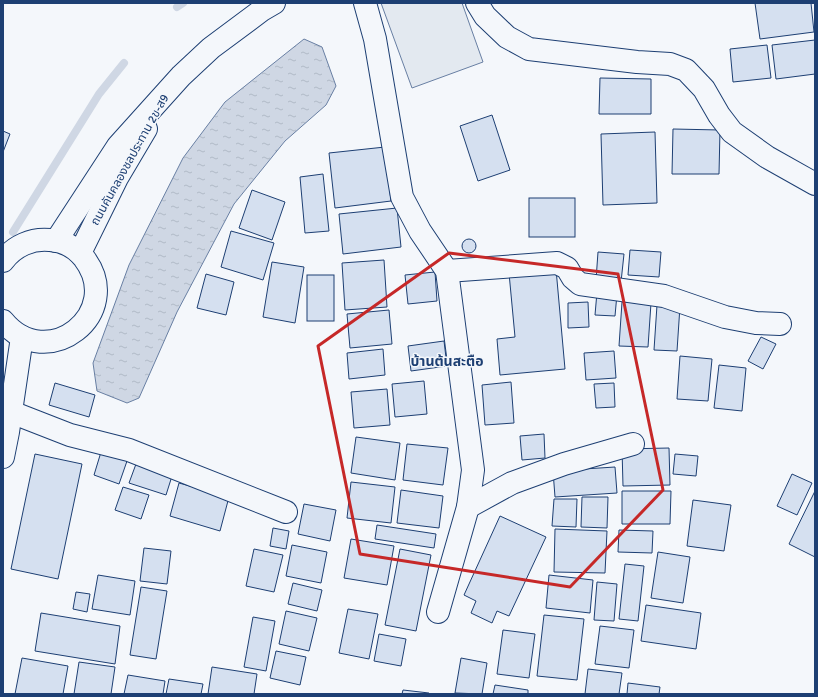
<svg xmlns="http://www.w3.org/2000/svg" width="818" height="697" font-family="Signika,'Noto Sans Thai',sans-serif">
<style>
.green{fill:#e3e9f0;stroke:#687fa3}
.water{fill:url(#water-ripples);stroke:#687fa3}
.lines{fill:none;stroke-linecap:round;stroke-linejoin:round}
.stream{stroke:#cfd7e4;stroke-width:8}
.building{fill:#d5e0f0;stroke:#1d3f73}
.minor-casing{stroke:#1d3f73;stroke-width:24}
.tertiary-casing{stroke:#1d3f73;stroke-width:24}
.minor{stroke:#f4f7fb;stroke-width:22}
.tertiary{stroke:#f4f7fb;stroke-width:22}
.marked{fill:none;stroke:#c62828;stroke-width:3;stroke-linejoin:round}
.labels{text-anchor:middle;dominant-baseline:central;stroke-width:3;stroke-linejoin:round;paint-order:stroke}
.street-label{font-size:12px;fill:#1d3f73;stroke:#f4f7fb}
.quarter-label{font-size:14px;font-weight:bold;fill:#1d3f73;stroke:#f4f7fb}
</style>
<defs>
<pattern id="water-ripples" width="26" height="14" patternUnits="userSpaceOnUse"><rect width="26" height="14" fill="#cfd7e4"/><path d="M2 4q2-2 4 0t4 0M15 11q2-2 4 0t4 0" fill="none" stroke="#b1bac7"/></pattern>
</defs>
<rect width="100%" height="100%" fill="#f4f7fb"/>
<polygon class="green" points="381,3 462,3 483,62 412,88"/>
<polygon class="water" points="304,39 322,47 336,86 326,105 285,141 234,204 177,312 139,398 127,403 97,391 93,363 129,265 183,158 225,102"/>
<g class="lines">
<g class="stream">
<polyline points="177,7 183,3"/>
<polyline points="13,232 99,94 124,63"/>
</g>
</g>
<g class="building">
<polygon points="755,3 811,3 814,32 760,39"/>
<polygon points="815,40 815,74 776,79 772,45"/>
<polygon points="767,45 771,78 733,82 730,49"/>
<polygon points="600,78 651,79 651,114 599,114"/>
<polygon points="492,115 510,170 478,181 460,126"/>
<polygon points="673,129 720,130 719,174 672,174"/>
<polygon points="3,131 10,134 3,152"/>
<polygon points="655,132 657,203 603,205 601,134"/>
<polygon points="385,147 391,201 335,208 329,153"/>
<polygon points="323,174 329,231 305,233 300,177"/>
<polygon points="252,190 285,202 272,240 239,228"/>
<rect x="529" y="198" width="46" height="39"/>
<polygon points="397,208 401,247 343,254 339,214"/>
<polygon points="231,231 274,243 263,280 221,267"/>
<circle cx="469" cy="246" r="7"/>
<polygon points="630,250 661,252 659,277 628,275"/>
<polygon points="598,252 624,254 621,282 596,280"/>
<polygon points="384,260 387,307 345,310 342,263"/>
<polygon points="272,262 304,267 295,323 263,317"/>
<polygon points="556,269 565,369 500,375 497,339 515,337 509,273"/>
<polygon points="435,272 437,301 408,304 405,275"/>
<polygon points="206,274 234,282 226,315 197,308"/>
<rect x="307" y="275" width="27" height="46"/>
<polygon points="597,292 617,294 615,316 595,315"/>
<polygon points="588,302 589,327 568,328 568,303"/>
<polygon points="622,302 651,303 648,347 619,346"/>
<polygon points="657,305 680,306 677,351 654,350"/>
<polygon points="389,310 392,344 350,348 347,314"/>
<polygon points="761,337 776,344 763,369 748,361"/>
<polygon points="444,341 447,366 411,371 408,346"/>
<polygon points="383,349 385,375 349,379 347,353"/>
<polygon points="614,351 616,378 586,380 584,353"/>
<polygon points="680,356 712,359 708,401 677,399"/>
<polygon points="719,365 746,368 742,411 714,408"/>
<polygon points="424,381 427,414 395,417 392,384"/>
<polygon points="511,382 514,423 485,425 482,385"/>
<polygon points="55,383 95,395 89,417 49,405"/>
<polygon points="614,383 615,407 596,408 594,384"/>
<polygon points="387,389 390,425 354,428 351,392"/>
<polygon points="544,434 545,458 522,460 520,436"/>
<polygon points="356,437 400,443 395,480 351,473"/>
<polygon points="407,444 448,448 443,485 403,480"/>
<polygon points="669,448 670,485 623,486 622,449"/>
<polygon points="101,452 127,461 119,484 94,475"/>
<polygon points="35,454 82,464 58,579 11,569"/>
<polygon points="675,454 698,456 696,476 673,474"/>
<polygon points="136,464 172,476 166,495 129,483"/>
<polygon points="615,467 617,493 555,497 553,471"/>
<polygon points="792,474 812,483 797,515 777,506"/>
<polygon points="351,482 395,487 391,523 347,518"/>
<polygon points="179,483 229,497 220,531 170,516"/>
<polygon points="123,487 149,495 141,519 115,510"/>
<polygon points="401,490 443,496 439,528 397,523"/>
<polygon points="622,491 671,491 670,524 622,524"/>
<polygon points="815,491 815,557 789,544"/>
<polygon points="582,497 608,497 607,528 581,527"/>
<polygon points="554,499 577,499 576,527 552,526"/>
<polygon points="693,500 731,505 724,551 687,546"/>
<polygon points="304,504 336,510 330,541 298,534"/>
<polygon points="500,516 546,537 509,616 497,611 492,623 471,613 476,601 464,595"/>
<polygon points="377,525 436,534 434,548 375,539"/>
<polygon points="273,528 289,531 286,549 270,546"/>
<polygon points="555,529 607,531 605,573 554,572"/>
<polygon points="619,530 653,531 652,553 618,552"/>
<polygon points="351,539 394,546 387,585 344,578"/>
<polygon points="292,545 327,552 321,583 286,576"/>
<polygon points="144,548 171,551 167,584 140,581"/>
<polygon points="254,549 283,555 274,592 246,586"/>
<polygon points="400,549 431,555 416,631 385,625"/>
<polygon points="658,552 690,557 683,603 651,598"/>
<polygon points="625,564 644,566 638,621 619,619"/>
<polygon points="98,575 135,581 130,615 92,609"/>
<polygon points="549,575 593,580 590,613 546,608"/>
<polygon points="597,582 617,584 614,621 594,620"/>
<polygon points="293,583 322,590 317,611 288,604"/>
<polygon points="141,587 167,591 156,659 130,655"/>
<polygon points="76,592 90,594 87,612 73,609"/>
<polygon points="646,605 701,613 696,649 641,641"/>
<polygon points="348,609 378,614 369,659 339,653"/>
<polygon points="286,611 317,618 309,651 279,644"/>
<polygon points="41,613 120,626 115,664 35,651"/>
<polygon points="544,615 584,619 577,680 537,676"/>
<polygon points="253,617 275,621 266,671 244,667"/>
<polygon points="600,626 634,630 629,668 595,664"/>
<polygon points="503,630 535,634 529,678 497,674"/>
<polygon points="379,634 406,639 401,666 374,661"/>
<polygon points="276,651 306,657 300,685 270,678"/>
<polygon points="22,658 68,666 63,694 15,694"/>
<polygon points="461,658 487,663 482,694 455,693"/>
<polygon points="79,662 115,667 111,694 74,694"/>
<polygon points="212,667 257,674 254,694 208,694"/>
<polygon points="588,669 622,673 619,694 585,694"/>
<polygon points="128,675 165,681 163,694 124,694"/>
<polygon points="169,679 203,684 201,694 166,694"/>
<polygon points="628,683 660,687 659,694 627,694"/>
<polygon points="495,685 528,690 528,694 493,694"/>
<polygon points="403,690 429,693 428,694 402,694"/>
</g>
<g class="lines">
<defs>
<g id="minor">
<polyline points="365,3 375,39 402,197 420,231 447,271 473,470 468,507 438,612"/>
<polyline points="477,3 485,16 507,37 529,49 637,62 670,64 686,70 704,89 719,115 732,132 767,157 815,184"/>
<polyline points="447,271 557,263 567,268 573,278 580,284 664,296 725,317 756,323 780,324"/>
<polyline points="11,412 70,435 129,450 286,512"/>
<polyline points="468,507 512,483 564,464 633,444"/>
</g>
<g id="tertiary">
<polyline points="56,241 118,146 181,76 211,48 262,10 274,3"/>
<polyline points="80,253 117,178 146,129"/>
<path d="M3,261C14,246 32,238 50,240C64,241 76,248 84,258C126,313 47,375 3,321"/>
<polyline points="3,457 8,432 22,337"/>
</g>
</defs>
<use href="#minor" class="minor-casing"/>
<use href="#tertiary" class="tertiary-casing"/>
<use href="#minor" class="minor"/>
<use href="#tertiary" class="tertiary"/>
</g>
<path class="marked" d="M449,253L618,274L663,490L570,587L360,554L318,346Z"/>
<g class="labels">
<g class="street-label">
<text transform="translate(130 160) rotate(-61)">ถนนคันคลองชลประทาน 2ข-ส9</text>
</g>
<g class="quarter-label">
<text x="447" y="361">บ้านต้นสะตือ</text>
</g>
</g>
<rect width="818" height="697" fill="none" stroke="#1d3f73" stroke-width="8"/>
</svg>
